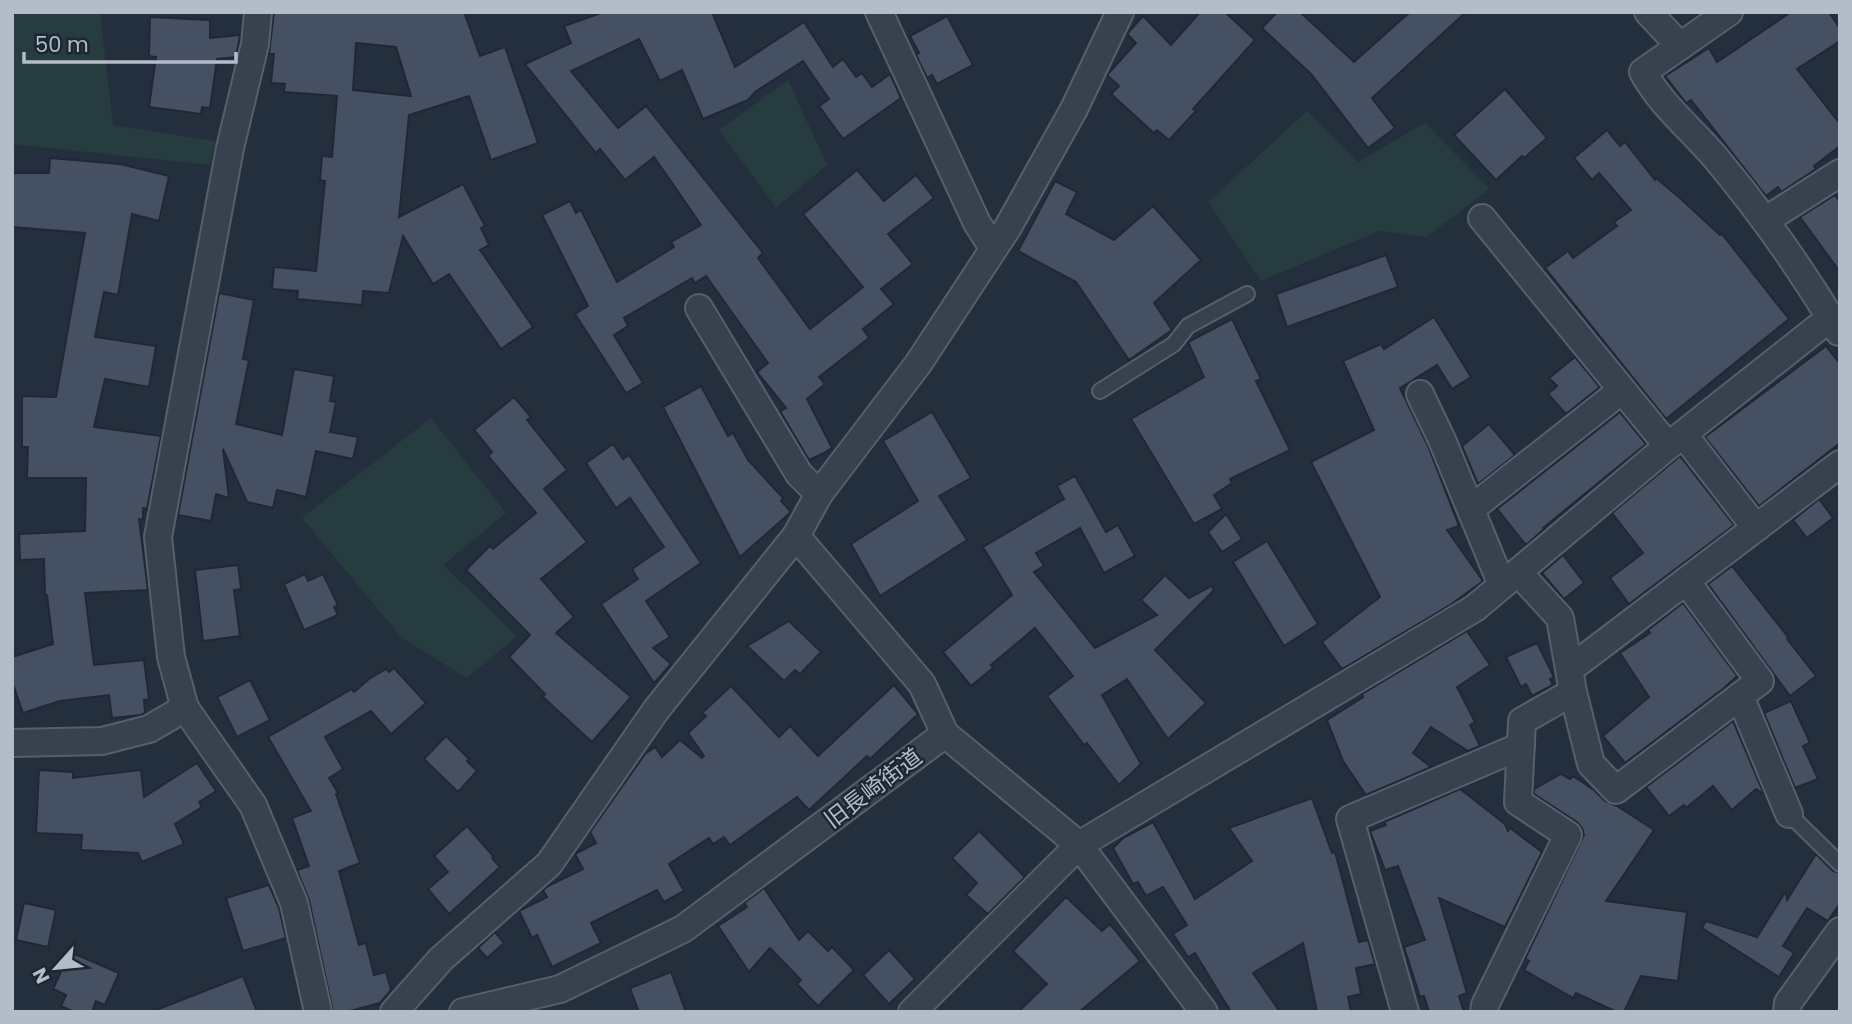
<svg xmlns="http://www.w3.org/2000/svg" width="1852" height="1024" font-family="Poppins,'Noto Sans JP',sans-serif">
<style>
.green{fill:#263c3f}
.building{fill:#455162;stroke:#1f2835;stroke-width:2;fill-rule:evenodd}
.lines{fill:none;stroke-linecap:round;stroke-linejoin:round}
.service-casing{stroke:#565f6c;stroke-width:18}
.minor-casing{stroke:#565f6c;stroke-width:30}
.service{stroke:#38414e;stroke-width:14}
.minor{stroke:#38414e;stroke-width:26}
.labels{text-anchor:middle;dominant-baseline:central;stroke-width:5;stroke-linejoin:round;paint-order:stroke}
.street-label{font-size:23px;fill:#b4bcc9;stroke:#1d2633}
</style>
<rect width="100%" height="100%" fill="#242f3e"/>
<g class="green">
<polygon points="12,12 100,12 113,125 215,141 210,165 12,144"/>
<polygon points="788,80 827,165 776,208 719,130"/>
<polygon points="1307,111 1358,162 1425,123 1490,189 1426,237 1379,231 1261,281 1208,202"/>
<polygon points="431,418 506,513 443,565 517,636 467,678 402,638 302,518"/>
</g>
<g class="building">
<path d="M274,12H464L480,56L505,47L538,143L491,160L469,96L409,115L399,217L463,184L485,226L481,228L489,245L480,250L533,327L501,349L449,274L433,284L403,236L389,293L363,291L362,305L297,299L298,291L272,289L274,267L316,271L325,181L320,180L322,156L332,157L337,96L284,92L285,84L271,83L274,54H269ZM356,43L396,47L411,96L353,90Z"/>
<polygon points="604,12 712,12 735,67 804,22 833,67 843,59 856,77 862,73 872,87 890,74 901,98 843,139 819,106 829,99 803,61 755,92 748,100 703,119 682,70 660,81 639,39 571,71 618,128 646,106 763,253 758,258 810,329 863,287 803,214 857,170 884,201 916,175 934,198 888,234 913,264 881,289 894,304 863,329 869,338 819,377 825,384 807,399 832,448 824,453 809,460 780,411 786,408 757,372 768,363 706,276 695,283 692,278 624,318 628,326 614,335 643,383 626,393 575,314 588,306 542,215 570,201 576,213 581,210 617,282 674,247 671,242 701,225 654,157 625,180 600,149 596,153 525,64 571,43 564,26"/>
<polygon points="1200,12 1225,12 1255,40 1193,109 1196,111 1169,140 1157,130 1154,133 1111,94 1119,86 1107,75 1136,43 1127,34 1143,16 1171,45"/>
<polygon points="1277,12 1300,12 1354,62 1410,12 1466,12 1372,98 1395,128 1368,148 1311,74 1262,28"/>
<polygon points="1791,12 1829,12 1840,29 1840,41 1797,69 1840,124 1840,146 1814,166 1816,169 1781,192 1778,187 1766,196 1691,100 1686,103 1665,76 1709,48 1717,62"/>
<polygon points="947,16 973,65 937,84 932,75 927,78 916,55 919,53 910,36"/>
<polygon points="150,17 210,20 210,38 240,35 236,57 217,59 210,108 202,107 201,114 149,107 156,57 149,56"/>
<polygon points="1505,89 1547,138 1524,158 1522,156 1496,180 1454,135"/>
<polygon points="1607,130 1620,146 1625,142 1655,180 1656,178 1681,199 1720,235 1722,234 1789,319 1666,419 1545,268 1568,251 1573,258 1617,226 1614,222 1631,210 1599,173 1592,180 1574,158"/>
<polygon points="50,158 120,164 169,176 159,221 132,214 118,295 104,292 95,337 156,346 149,387 105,379 94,427 161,436 147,509 143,508 143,520 139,519 148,590 85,593 94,665 144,660 149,699 144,700 145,713 141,715 112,718 109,695 60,701 23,713 12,682 12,657 53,644 47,595 45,595 44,559 20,560 19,534 85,531 86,478 27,478 28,447 22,447 22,396 56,397 85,233 12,227 12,173 49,173"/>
<polygon points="1055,181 1077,192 1066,214 1114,240 1153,206 1201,260 1154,303 1172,330 1129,360 1076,282 1018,251"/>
<polygon points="1835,195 1840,202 1840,272 1800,217"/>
<polygon points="1386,255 1398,287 1287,327 1276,294"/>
<polygon points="219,293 254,300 243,359 249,360 236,424 282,435 294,369 334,376 330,401 336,402 330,432 358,437 353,459 316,451 306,497 277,490 273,508 247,502 223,449 229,498 216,494 211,521 178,515"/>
<polygon points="1434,317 1471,377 1452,389 1437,365 1400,388 1428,446 1459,526 1447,530 1483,581 1450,605 1342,669 1322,642 1380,597 1311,462 1374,430 1343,361 1381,344 1384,349"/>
<polygon points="1232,319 1261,379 1256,381 1290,450 1230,479 1232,483 1214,495 1222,509 1194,524 1131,419 1204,377 1188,342"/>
<polygon points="1826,346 1840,364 1840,443 1759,506 1705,437"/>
<polygon points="1575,357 1600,387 1566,414 1548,394 1557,386 1549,378"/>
<polygon points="701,386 728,436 733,433 748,460 783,498 781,501 791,512 740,557 663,407"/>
<polygon points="514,397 531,417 527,420 567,470 544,489 587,542 541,579 574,617 556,633 631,697 592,742 543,697 545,694 509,657 530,635 466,570 490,546 493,549 536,513 488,456 492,452 474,430"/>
<polygon points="932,412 971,478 939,496 967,540 880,596 851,544 918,501 883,441"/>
<polygon points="1620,412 1646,444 1543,528 1544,529 1526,545 1497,509"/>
<polygon points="1489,424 1515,455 1478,484 1462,446"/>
<polygon points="613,444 623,459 629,455 701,563 646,601 670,637 653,648 671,664 654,683 601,604 638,579 632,569 664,547 630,498 616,508 586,463"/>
<polygon points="1680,456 1734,525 1629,604 1610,578 1643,553 1612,513"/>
<polygon points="1075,476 1106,532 1118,525 1135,556 1104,573 1080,528 1036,553 1044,566 1034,572 1095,648 1157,615 1141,600 1165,575 1189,598 1211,586 1214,590 1155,650 1206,703 1168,739 1127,679 1102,695 1141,764 1119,785 1087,743 1084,745 1047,696 1073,676 1035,628 991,665 993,668 971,686 943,652 1012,595 983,547 1064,499 1057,486"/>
<polygon points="1819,499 1833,518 1807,538 1793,520"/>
<polygon points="1226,514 1242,539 1222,552 1208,532"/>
<polygon points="1267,541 1318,624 1284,646 1233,562"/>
<polygon points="1563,555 1584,583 1564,599 1542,573"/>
<polygon points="238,565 241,589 234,590 240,636 203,641 195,570"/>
<polygon points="1732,566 1788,637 1787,639 1816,676 1790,696 1708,584"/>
<polygon points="305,574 308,581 323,574 338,605 334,607 338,615 304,630 284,584"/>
<polygon points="1683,603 1737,676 1724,688 1625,763 1603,736 1649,697 1620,653 1650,633 1648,630"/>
<polygon points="789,621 821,652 800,674 795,670 784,681 747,646"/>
<polygon points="1467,631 1490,665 1457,687 1475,722 1470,725 1480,746 1468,751 1431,727 1413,753 1431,767 1366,795 1343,761 1327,720 1363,697 1362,694"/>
<polygon points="1537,643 1554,677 1550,679 1553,685 1532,696 1526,684 1521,687 1506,657"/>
<polygon points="394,668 426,703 391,734 371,711 325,737 343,769 329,778 338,793 336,794 360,863 339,871 359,945 366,943 374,975 386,972 391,990 380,1003 346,1012 333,1012 309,900 297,870 309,866 292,818 311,811 268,737 352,689 354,692 369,679 386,669 389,672"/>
<polygon points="250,680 270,720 237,737 217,697"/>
<polygon points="894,685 918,714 870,759 867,756 809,810 797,797 730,845 724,837 713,844 709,838 669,864 684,891 664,902 657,890 591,923 601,943 552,967 537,935 532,938 519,911 547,897 543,890 548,886 583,869 575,854 596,843 590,832 645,754 655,747 662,757 680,740 702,758 704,756 688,733 706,716 702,713 731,686 779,737 790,726 818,756"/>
<polygon points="1791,701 1810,743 1803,746 1818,779 1795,788 1764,713"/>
<polygon points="1733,721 1764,794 1756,789 1732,810 1713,786 1686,808 1684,805 1669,816 1646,787"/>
<polygon points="446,736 469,759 467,761 477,771 458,792 424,759"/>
<polygon points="197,763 216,791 199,802 202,807 175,824 184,844 142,862 138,853 81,850 82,835 36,833 39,770 73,772 73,778 141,770 144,797"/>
<polygon points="1561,774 1570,779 1573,776 1594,790 1605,801 1617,806 1654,830 1606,901 1687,912 1678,981 1641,976 1624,1012 1617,1012 1576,993 1573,998 1524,970 1529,961 1525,959 1584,835 1582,828 1577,822 1534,794 1534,789"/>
<polygon points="1460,789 1505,824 1508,831 1510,828 1542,852 1505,927 1439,898 1467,993 1459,996 1464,1012 1429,1012 1424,996 1420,997 1404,947 1425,940 1398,866 1385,870 1370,831 1386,825 1384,822"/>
<polygon points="1312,798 1332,853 1335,852 1359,942 1368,940 1375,964 1356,968 1361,994 1348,997 1351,1012 1317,1012 1303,943 1253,973 1280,1012 1231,1012 1195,953 1188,957 1173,934 1187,925 1163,887 1146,896 1138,882 1133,884 1113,848 1123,838 1153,822 1195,899 1252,861 1229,828"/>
<polygon points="467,826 493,856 492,858 500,867 449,914 428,889 448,872 434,856"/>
<polygon points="979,831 1025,877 988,914 966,895 977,883 952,858"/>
<polygon points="1816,854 1833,871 1840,873 1840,903 1828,921 1807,908 1783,946 1794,953 1779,977 1702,928 1706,921 1757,937 1786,891 1787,900"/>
<polygon points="269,885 279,908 286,938 243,951 226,898"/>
<polygon points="764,888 799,940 808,931 828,951 832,947 854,970 818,1006 797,984 801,980 770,948 749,972 718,926 747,907 744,903"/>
<polygon points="1066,897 1102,931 1110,924 1140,961 1079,1012 1018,1012 1047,984 1013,951"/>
<polygon points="24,903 56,910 48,947 16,940"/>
<polygon points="495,932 504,943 487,958 478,948"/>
<polygon points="889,950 915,979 889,1004 863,975"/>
<polygon points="70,952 119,973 105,1005 96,1001 92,1012 74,1012 61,1006 66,995 53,989"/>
<polygon points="671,972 686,1012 639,1012 630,988"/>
<polygon points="243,976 257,1012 156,1012 156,1010"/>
</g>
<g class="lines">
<defs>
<g id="service">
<polyline points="1100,391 1174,344 1188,326 1247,294"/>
<polyline points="1789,814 1840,864"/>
</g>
<g id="minor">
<polyline points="258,12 255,44 230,148 158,537 171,657 185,708 253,805 294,903 318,1012"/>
<polyline points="879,12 977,223 993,248"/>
<polyline points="1648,12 1680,46"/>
<path d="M1729,12L1643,72C1661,105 1691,129 1715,157C1761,212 1802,270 1839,332"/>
<polyline points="1482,218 1668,446"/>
<polyline points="1766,220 1840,173"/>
<polyline points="699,308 799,474 819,494"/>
<polyline points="1420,394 1442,440 1502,585"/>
<polyline points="1684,435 1756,528"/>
<polyline points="1471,509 1622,390"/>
<polyline points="796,536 922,684 945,734 1079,845 1204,1012"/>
<polyline points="1518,572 1560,618 1573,692 1591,764 1616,790 1760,681 1686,581"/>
<polyline points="1570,669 1840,464"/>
<polyline points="1740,696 1789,814"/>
<polyline points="12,743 102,741 149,729 185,708"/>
<polyline points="394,1012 441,959 549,864 656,710 796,536 819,494 918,364 1008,227 1074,109 1120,12"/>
<polyline points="463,1012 560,989 683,929 945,734"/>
<polyline points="912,1012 1079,845 1475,608 1668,446 1830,318"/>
<polyline points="1405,1012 1350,819 1521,746"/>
<polyline points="1484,1012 1485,1005 1568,835 1518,802 1522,721 1573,692"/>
<polyline points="1787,1012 1788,1003 1840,931"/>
</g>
</defs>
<use href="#service" class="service-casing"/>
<use href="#minor" class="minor-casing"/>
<use href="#service" class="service"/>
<use href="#minor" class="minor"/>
</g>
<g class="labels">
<g class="street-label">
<text transform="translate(873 788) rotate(-37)">旧長崎街道</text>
</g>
</g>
<rect width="1852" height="1024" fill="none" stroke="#b4bcc9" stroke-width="28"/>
<g transform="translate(56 968) rotate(243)" stroke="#1d2633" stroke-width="5" paint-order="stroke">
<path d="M0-5L12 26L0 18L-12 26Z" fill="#b4bcc9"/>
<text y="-10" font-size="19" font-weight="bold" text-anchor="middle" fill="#b4bcc9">N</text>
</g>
<path d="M24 52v10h212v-10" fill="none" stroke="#b4bcc9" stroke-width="3.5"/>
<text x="35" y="52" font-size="21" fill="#b4bcc9" stroke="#1d2633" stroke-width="5" paint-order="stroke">50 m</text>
</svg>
